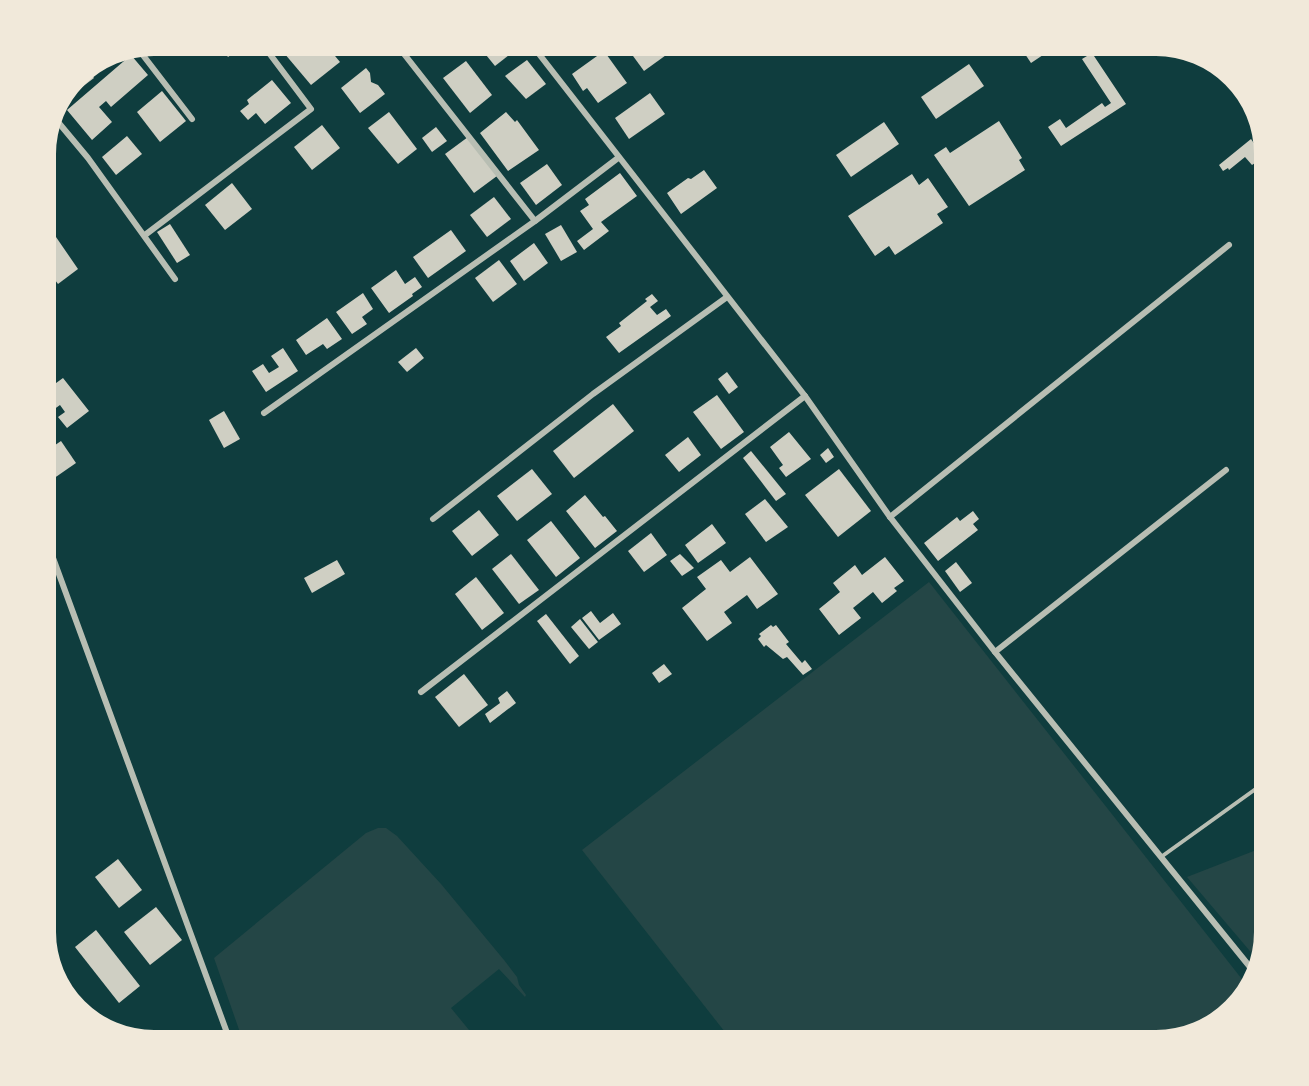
<svg xmlns="http://www.w3.org/2000/svg" width="1309" height="1086" font-family="Barlow,sans-serif">
<style>
.green{fill:#244646}
.building{fill:#cfcfc3}
.lines{fill:none;stroke-linecap:round;stroke-linejoin:round}
.service{stroke:#b8beb3;stroke-width:4}
.minor{stroke:#b8beb3;stroke-width:6}
</style>
<rect width="100%" height="100%" fill="#0f3d3e"/>
<g class="green">
<polygon points="929,582 1245,983 1237,1004 1198,1033 1156,1041 732,1041 582,850"/>
<polygon points="378,828 386,828 397,836 441,884 504,960 517,977 519,985 526,995 525,997 499,969 451,1008 478,1041 243,1041 214,958 366,833"/>
<polygon points="1264,847 1264,933 1255,957 1187,877"/>
</g>
<g class="building">
<polygon points="219,45 236,45 239,49 228,57"/>
<polygon points="294,45 326,45 340,62 311,85 284,53"/>
<polygon points="478,45 518,45 519,47 495,66"/>
<polygon points="625,45 680,45 644,71"/>
<polygon points="1019,45 1058,45 1031,63"/>
<polygon points="604,51 627,83 598,103 587,88 583,91 572,74"/>
<polygon points="1092,53 1126,104 1061,146 1048,127 1060,119 1066,128 1102,103 1105,107 1111,103 1082,59"/>
<polygon points="131,55 148,75 111,107 106,101 99,107 112,122 92,140 67,110"/>
<polygon points="527,60 546,84 526,99 505,76"/>
<polygon points="466,61 492,95 470,113 443,78"/>
<polygon points="969,64 984,86 936,119 921,97"/>
<polygon points="366,68 370,73 371,82 378,85 385,94 360,113 341,88"/>
<polygon points="88,70 94,78 57,106 82,72"/>
<polygon points="272,80 291,103 265,124 256,113 248,120 240,111 249,104 247,100"/>
<polygon points="162,91 186,121 160,142 137,112"/>
<polygon points="650,93 665,114 629,139 615,118"/>
<polygon points="389,112 417,149 398,164 368,128"/>
<polygon points="506,112 515,122 517,120 539,150 508,171 480,133"/>
<polygon points="999,121 1022,158 1019,160 1025,170 969,206 934,155 946,147 950,153"/>
<polygon points="884,122 899,144 851,177 836,155"/>
<polygon points="322,125 340,148 312,170 294,147"/>
<polygon points="436,127 447,141 432,152 422,138"/>
<polygon points="127,136 142,154 116,175 102,157"/>
<polygon points="468,137 497,176 474,193 445,154"/>
<polygon points="1251,139 1264,158 1264,162 1257,167 1255,163 1252,165 1245,157 1229,170 1228,168 1223,171 1219,165"/>
<polygon points="547,164 562,185 536,205 520,183"/>
<polygon points="704,170 717,188 681,214 667,193 688,178 691,179"/>
<polygon points="620,173 637,196 601,222 609,231 584,250 577,241 593,229 580,211 589,205 585,199"/>
<polygon points="912,174 919,185 928,178 948,207 937,214 943,223 895,255 889,246 875,256 848,216"/>
<polygon points="232,183 252,209 225,230 205,205"/>
<polygon points="494,197 511,219 487,237 470,215"/>
<polygon points="170,224 190,255 177,263 157,232"/>
<polygon points="561,225 577,252 561,261 545,234"/>
<polygon points="451,230 466,251 428,278 413,257"/>
<polygon points="56,237 78,269 58,284 45,267 45,245"/>
<polygon points="534,243 548,263 524,281 510,261"/>
<polygon points="499,260 517,284 493,302 475,278"/>
<polygon points="396,270 405,284 415,277 422,287 412,294 413,296 389,313 371,288"/>
<polygon points="363,293 373,309 362,317 367,324 352,334 336,312"/>
<polygon points="652,294 658,301 650,307 657,315 666,309 671,316 619,353 606,337 621,326 619,323 647,301 645,299"/>
<polygon points="327,318 342,339 327,349 323,344 306,355 296,340"/>
<polygon points="283,348 298,371 266,392 252,371 263,364 269,373 279,367 271,356"/>
<polygon points="416,348 424,358 407,372 398,362"/>
<polygon points="727,372 738,387 729,394 718,379"/>
<polygon points="63,378 89,411 67,428 58,417 65,412 60,405 53,410 45,399 45,391"/>
<polygon points="717,395 744,432 721,449 693,412"/>
<polygon points="613,404 634,431 574,478 553,451"/>
<polygon points="224,411 240,439 224,448 209,420"/>
<polygon points="789,432 811,459 786,477 779,468 783,465 770,447"/>
<polygon points="688,437 701,455 679,472 665,455"/>
<polygon points="61,441 76,463 50,481 45,473 45,452"/>
<polygon points="828,448 834,457 826,463 820,455"/>
<polygon points="751,451 786,494 776,501 743,458"/>
<polygon points="532,469 552,494 517,521 497,496"/>
<polygon points="839,469 871,511 838,537 805,495"/>
<polygon points="585,495 603,517 605,516 617,531 595,548 566,511"/>
<polygon points="765,499 788,527 766,542 745,514"/>
<polygon points="479,510 499,535 472,556 452,531"/>
<polygon points="973,511 979,519 973,524 978,530 938,561 924,543 957,517 960,521"/>
<polygon points="551,521 580,558 556,577 527,540"/>
<polygon points="712,524 726,543 698,563 685,545"/>
<polygon points="651,533 667,555 644,572 628,551"/>
<polygon points="511,554 539,590 519,604 492,569"/>
<polygon points="680,554 694,568 682,576 670,561"/>
<polygon points="750,557 778,594 757,609 747,595 724,612 732,623 707,641 682,608 706,589 697,577 721,560 730,572"/>
<polygon points="885,557 904,581 894,588 897,591 882,603 873,592 853,608 861,618 839,635 819,609 840,592 833,583 855,565 862,575"/>
<polygon points="337,560 345,574 312,593 304,578"/>
<polygon points="956,562 972,583 960,592 945,571"/>
<polygon points="476,577 504,613 482,630 455,594"/>
<polygon points="591,611 600,623 613,613 621,624 599,640 582,618"/>
<polygon points="546,614 579,656 570,664 537,621"/>
<polygon points="580,619 598,642 589,649 571,627"/>
<polygon points="771,625 773,627 776,625 789,642 786,644 802,663 805,660 812,669 803,675 787,657 783,659 766,645 764,647 758,639 761,636 759,634"/>
<polygon points="664,664 672,674 659,683 652,673"/>
<polygon points="464,674 488,705 459,727 435,697"/>
<polygon points="507,691 516,703 490,723 485,714 500,703 498,698"/>
<polygon points="118,859 142,890 119,908 95,877"/>
<polygon points="156,907 182,940 150,965 124,932"/>
<polygon points="96,930 140,986 119,1003 75,947"/>
</g>
<g class="lines">
<polyline class="service" points="1161,857 1264,783"/>
<g class="minor">
<polyline points="397,45 535,221"/>
<polyline points="532,45 805,396 890,517 995,652 1250,967"/>
<polyline points="139,50 192,119"/>
<polyline points="53,116 88,158 175,279"/>
<polyline points="145,235 311,109 263,45"/>
<polyline points="264,413 535,221 618,158"/>
<polyline points="890,517 1229,245"/>
<polyline points="433,519 593,394 727,297"/>
<polyline points="45,536 230,1041"/>
<polyline points="995,652 1226,470"/>
<polyline points="421,692 805,396"/>
</g>
</g>
<path d="M0 0H1309V1086H0ZM154 56H1156A98 98 0 0 1 1254 154V932A98 98 0 0 1 1156 1030H154A98 98 0 0 1 56 932V154A98 98 0 0 1 154 56Z" fill="#f1e9da" fill-rule="evenodd"/>
</svg>
